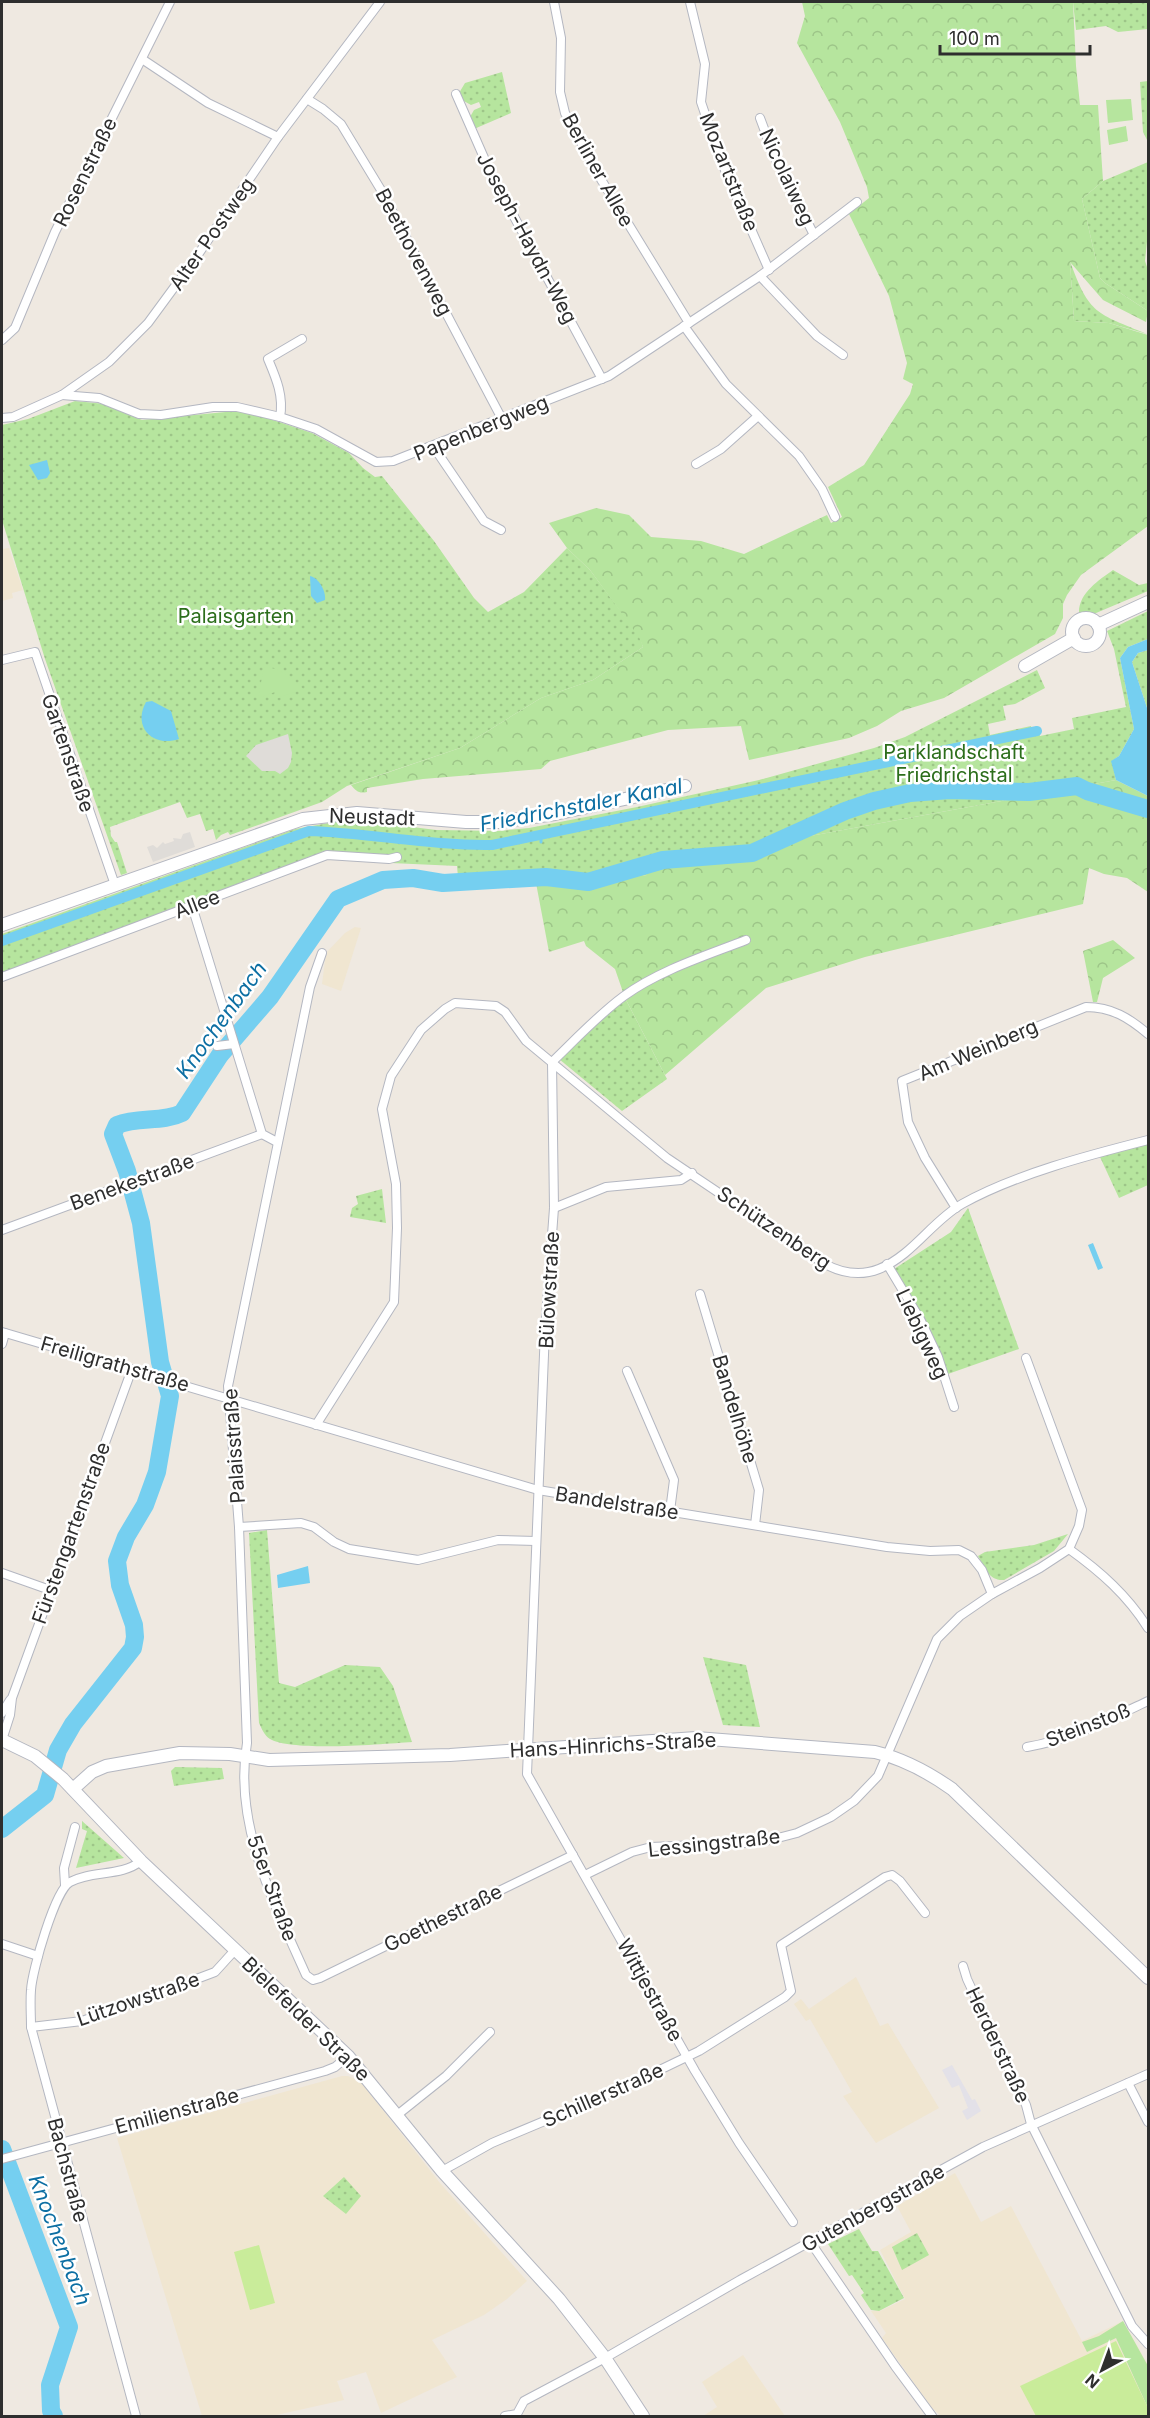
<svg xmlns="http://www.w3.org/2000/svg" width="1150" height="2418" font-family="Inter,sans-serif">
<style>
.industrial{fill:#e3e1e8}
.education{fill:#f0e6d1}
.grass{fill:url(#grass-dots)}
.forest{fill:url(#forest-crowns)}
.garden{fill:#b6e59e}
.pitch{fill:#c9ec9a}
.plaza{fill:#dfdcd8}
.water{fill:#75cff0}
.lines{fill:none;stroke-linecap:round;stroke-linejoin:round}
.stream{stroke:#75cff0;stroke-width:3}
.canal{stroke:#75cff0;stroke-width:10}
.river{stroke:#75cff0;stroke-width:18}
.street-casing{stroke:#b4b7c1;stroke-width:10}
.secondary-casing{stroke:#b4b7c1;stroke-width:14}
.street{stroke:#fff;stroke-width:8}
.secondary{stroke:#fff;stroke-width:12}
.labels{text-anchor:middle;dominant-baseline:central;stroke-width:5;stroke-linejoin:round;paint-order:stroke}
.street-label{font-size:20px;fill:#2e2e2e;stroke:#fff}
.park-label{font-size:20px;fill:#2c6e1b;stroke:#fff}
.water-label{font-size:21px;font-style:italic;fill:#0d6fa3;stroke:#fff}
</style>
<defs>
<pattern id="grass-dots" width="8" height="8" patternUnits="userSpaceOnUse" patternTransform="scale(1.5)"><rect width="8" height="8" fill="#b6e59e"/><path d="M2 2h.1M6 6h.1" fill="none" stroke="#9dc588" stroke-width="1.8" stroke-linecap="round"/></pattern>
<pattern id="forest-crowns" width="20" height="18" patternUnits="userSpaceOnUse" patternTransform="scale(1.5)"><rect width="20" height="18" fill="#b6e59e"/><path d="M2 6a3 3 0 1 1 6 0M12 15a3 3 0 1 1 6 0" fill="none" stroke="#9dc588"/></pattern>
</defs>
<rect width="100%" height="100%" fill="#efe9e1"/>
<polygon class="industrial" points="952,2065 972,2100 975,2099 981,2111 967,2120 962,2111 968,2108 959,2085 952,2088 942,2070"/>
<g class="education">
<polygon points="9,548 23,590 12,593 13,598 2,601 2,549"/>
<polygon points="355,927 361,928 341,991 322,984 326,953 345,933"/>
<polygon points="856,1977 880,2026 888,2023 939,2108 876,2143 843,2096 852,2092 810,2019 806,2021 794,2004 801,1999 809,2009"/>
<polygon points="342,2076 348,2076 360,2081 440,2183 527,2281 507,2299 484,2315 432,2340 457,2377 381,2413 366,2372 337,2381 344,2400 272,2416 202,2416 117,2138"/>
<polygon points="955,2173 981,2222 1011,2206 1082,2341 1123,2321 1148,2365 1148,2416 941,2416 931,2407 882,2338 886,2333 871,2311 880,2311 905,2299 880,2250 911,2232 897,2206"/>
<polygon points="743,2355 785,2416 703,2416 717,2407 702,2382"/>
</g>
<g class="grass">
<polygon points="1073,2 1148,2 1148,29 1118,32 1106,26 1076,30"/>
<polygon points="502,72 511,113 474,129 470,117 474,110 481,107 479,102 471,105 462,100 459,93 465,83"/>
<polygon points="1148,81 1148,142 1143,132 1140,82"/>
<polygon points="1148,162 1148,232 1145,261 1148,270 1148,311 1105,283 1100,278 1082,199 1103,181"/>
<path d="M1070,261C1089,315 1097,313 1147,334L1109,323L1074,321Z"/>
<polygon points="75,401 105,404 142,420 236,411 258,415 312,433 349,453 363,468 375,477 382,476 434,541 474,598 488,612 524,592 567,548 590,570 640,637 643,647 593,680 541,698 460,748 347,786 322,802 230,835 228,832 221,835 216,840 213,829 206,831 200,814 187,818 180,802 110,827 111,836 115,842 117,842 127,873 121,875 45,659 2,520 2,425 28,419"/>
<path d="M1113,570L1139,585L1148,583V591L1089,616L1079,612C1079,593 1099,580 1113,570Z"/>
<polygon points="1148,611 1148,639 1128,647 1120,658 1134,729 1119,756 1112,761 1116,780 645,866 647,875 642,876 586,876 524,886 459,888 457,866 391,863 328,856 2,973 2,934 295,829 340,821 358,820 436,830 499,831 529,828 637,807 759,780 874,748 905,737 1037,670 1045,688 1015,704 1003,706 1006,720 988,724 990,735 1031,726 1032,730 1038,728 1040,736 1074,729 1072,718 1126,707 1114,649 1107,631"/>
<polygon points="1148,650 1148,711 1132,662 1138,653"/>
<polygon points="625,998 667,1079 622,1111 559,1059"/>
<polygon points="1148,1143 1148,1185 1119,1198 1100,1157"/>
<polygon points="382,1189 386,1223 350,1217 352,1208 358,1204 356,1196"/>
<polygon points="968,1208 1019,1349 948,1374 939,1348 894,1269 951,1232"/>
<path d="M267,1530L279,1683L295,1687L345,1665L380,1667L393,1686L412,1742C382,1744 293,1752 270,1739C264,1735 262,1729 259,1723L249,1533Z"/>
<path d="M1068,1534L1054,1551L1004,1580C989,1581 985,1568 978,1556L985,1552L1034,1545Z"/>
<polygon points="703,1657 746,1665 760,1727 723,1725"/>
<polygon points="175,1767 222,1768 224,1779 174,1786 171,1771"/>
<polygon points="82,1821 124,1858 76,1868 87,1831 82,1829"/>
<polygon points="344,2177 361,2196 346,2214 323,2196"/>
<polygon points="859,2229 872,2251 878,2251 904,2298 879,2311 871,2310 861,2295 864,2293 852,2275 849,2276 828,2244"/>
<polygon points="917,2233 929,2255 902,2270 892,2247"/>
</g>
<g class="forest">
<path d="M802,2H1073L1076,66L1080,105H1098L1103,181L1082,199L1100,278L1105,283L1148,311L1146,322L1103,300L1070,262L1074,321L1109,323L1148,335V526L1081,575L1067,595L1063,604V618L1055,634L944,698L901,711L877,726L849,738L749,760L741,726L668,730L550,761L541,769L423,779L367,788V792C359,794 356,791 351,785L460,748L541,698L593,680L643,647L639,637L590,570L567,548L549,523L596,508L629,515L651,537L701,541L744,554L827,515L831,523L842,517L828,487L864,465L910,394L913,384L903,379L907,363L889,296L849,214L869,198L867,187L840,122L797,43L805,16Z"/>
<polygon points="1116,780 1148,796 1148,892 1127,878 1104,874 1089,868 1083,904 865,957 766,988 665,1075 625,998 615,969 586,946 584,941 549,952 536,883 638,868 642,876 647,875 645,866"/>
<polygon points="1113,940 1135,958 1103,978 1097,1002 1093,1002 1083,951"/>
</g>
<g class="garden">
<polygon points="1131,99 1133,120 1108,123 1106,100"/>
<polygon points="1126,126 1128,141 1109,145 1107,130"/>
<path d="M264,667C279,667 293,679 303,689L278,698L275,692L258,698Z"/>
<polygon points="1123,2321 1148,2366 1148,2408 1116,2338 1087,2352 1082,2342 1099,2336"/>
</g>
<g class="pitch">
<polygon points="259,2245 275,2303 250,2310 234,2252"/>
<polygon points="1116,2341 1148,2408 1148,2416 1036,2416 1020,2386"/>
</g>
<g class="plaza">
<polygon points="288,734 292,753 291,762 288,768 280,774 275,771 262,771 246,756 256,745"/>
<polygon points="190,832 195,847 153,862 147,847 153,845 157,848 163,842 165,844 174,841 173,838 181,839 183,834"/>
</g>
<g class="water">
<polygon points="47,460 50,473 47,478 38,480 29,465"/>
<path d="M310,576C319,578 326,591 325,600L317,603L311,596Z"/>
<polygon points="1148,639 1148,650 1138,653 1132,662 1148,711 1148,796 1116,780 1111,761 1119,756 1134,729 1120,658 1128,647"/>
<path d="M152,701L171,711L179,739C153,748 132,727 146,702Z"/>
<polygon points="1093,1243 1103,1268 1098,1270 1088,1245"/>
<polygon points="308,1566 310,1583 278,1588 277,1575"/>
</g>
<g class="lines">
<polyline class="stream" points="541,837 541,842"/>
<path class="canal" d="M2,941L309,831C370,833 431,846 492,845L1037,731"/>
<g class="river">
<path d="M2,1829L45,1795L58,1750L73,1724L133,1648L135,1637L134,1625L120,1585L117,1561L126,1537L145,1505L157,1472L170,1396L160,1362L141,1223L127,1171L113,1134L117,1125C138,1116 162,1123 182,1113L220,1055L270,997L338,899L383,880L413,878L443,883L546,877L588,882L663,860L752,853L845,811L874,801L910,793L950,790L1029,792L1077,786L1087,791L1148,809"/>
<polyline points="2,2149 69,2327 50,2385 51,2411 54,2416"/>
</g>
<defs>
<g id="street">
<polyline points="554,2 561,38 560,92 565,113 602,181 689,323"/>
<polyline points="690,2 705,64 701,102 721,161 769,270"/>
<polyline points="142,59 208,103 278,137"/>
<polyline points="456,94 492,176 602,379"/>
<polyline points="307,99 323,109 341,124 381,190 502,419"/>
<polyline points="760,118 775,158 814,235"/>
<polyline points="760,276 817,336 843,355"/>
<polyline points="684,326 726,384 799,456 822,489 835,517"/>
<polyline points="2,340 15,328 55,232 170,2"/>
<polyline points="62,395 99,398 139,414 161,415 213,407 237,407 280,417 316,429 376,462 393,461 609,376 760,276 857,202"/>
<path d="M280,417C284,396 276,378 268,359L302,339"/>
<polyline points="2,418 13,417 62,395 109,362 148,323 195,259 278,137 380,2"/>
<polyline points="433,446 484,521 501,530"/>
<polyline points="696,464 721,449 758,416"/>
<polyline points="2,660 35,652 115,885"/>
<polyline points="192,906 262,1134 277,1142"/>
<path d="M322,953L310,987L228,1386L239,1527L247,1743C233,1824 274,1903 306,1975L313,1980L320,1978L573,1855"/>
<polyline points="2,977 327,855 389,859 397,857"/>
<polyline points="217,1046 234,1044"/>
<polyline points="552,1062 554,1208 545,1330 527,1774 695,2071 739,2143 793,2222"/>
<path d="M552,1062C575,1040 598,1015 624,996C660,970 705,956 746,940"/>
<polyline points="554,1208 606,1187 681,1180 692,1173"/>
<path d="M956,1208L925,1158L908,1122L902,1081L1086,1007C1112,1007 1129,1018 1148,1034"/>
<polyline points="2,1230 262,1134"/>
<polyline points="887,1264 920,1319 938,1357 954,1407"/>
<polyline points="700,1294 759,1490 755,1525"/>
<polyline points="2,1332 538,1490 887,1547 930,1551 959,1550 971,1556 982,1570 992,1594"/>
<polyline points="2,1344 5,1333"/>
<polyline points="627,1371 674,1480 670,1511"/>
<path d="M316,1425L394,1302L397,1228L396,1184L382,1109L391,1076L421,1030L445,1009L455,1003L496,1006L505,1012L526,1041L667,1158L823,1263C841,1273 859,1277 879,1269C913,1255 932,1221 962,1204C1016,1174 1089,1155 1148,1140"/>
<polyline points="239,1527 301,1523 314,1527 334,1542 349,1549 418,1560 498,1540 536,1541"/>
<path d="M1069,1549C1101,1572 1127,1595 1148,1628"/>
<polyline points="2,1573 50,1590"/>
<polyline points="2,1713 10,1700"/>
<polyline points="2,1740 10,1715 12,1698 132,1369"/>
<path d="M1027,1747C1069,1740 1110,1719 1148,1701"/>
<polyline points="585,1875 632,1852 651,1847 746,1843 770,1840 797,1833 831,1817 854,1801 878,1776 937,1639 960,1616 992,1594 1040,1568 1069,1549 1079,1526 1082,1510 1026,1358"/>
<polyline points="65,1885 64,1868 75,1827"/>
<polyline points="2,1944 38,1956"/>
<polyline points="963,1966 967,1979 1026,2105 1031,2124 1132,2326 1148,2344"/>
<polyline points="31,2027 82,2021 146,1998 215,1972 235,1950"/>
<polyline points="1128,2083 1148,2122"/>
<polyline points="396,2116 446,2076 490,2032"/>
<polyline points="2,2159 325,2071 335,2067 348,2056"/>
<polyline points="442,2171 492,2143 616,2091 699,2051 785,1997 791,1991 781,1945 885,1877 892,1875 900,1881 925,1913"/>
<polyline points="811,2243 895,2366 932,2416"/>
<path d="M136,2416L31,2027C31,2015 30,2002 31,1990C32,1971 55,1890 70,1882C92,1870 121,1877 141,1861"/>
<polyline points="505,2416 517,2414 524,2401 605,2358 740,2280 983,2147 1148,2074"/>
</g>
<g id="secondary">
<circle cx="1086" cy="632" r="14"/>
<polyline points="1098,625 1148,602"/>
<polyline points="1025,666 1074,638"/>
<polyline points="2,925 303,819 357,813 466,822 498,822 555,814 685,786"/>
<polyline points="2,1740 35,1756 63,1779 141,1861 348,2056 442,2171 559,2299 605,2358 643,2416"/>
<path d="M73,1789L92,1772L106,1766L180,1753L230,1754L269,1760L450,1755L696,1738L875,1752C904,1759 928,1772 952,1789L1148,1978"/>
</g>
</defs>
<use href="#street" class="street-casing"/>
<use href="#secondary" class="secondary-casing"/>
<use href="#street" class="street"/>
<use href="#secondary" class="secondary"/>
</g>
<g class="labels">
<g class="street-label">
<text transform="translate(598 170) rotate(61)">Berliner Allee</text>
<text transform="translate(85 172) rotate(-64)">Rosenstraße</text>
<text transform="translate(729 172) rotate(68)">Mozartstraße</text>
<text transform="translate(787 177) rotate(65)">Nicolaiweg</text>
<text transform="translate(212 234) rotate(-55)">Alter Postweg</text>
<text transform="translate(527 238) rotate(62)">Joseph-Haydn-Weg</text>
<text transform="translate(414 252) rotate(62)">Beethovenweg</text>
<text transform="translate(481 428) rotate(-22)">Papenbergweg</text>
<text transform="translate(68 753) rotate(71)">Gartenstraße</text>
<text transform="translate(372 817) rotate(2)">Neustadt</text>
<text transform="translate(197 904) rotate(-21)">Allee</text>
<text transform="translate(978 1050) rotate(-23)">Am Weinberg</text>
<text transform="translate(132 1182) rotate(-20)">Benekestraße</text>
<text transform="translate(774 1228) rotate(34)">Schützenberg</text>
<text transform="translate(549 1290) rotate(-87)">Bülowstraße</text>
<text transform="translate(922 1334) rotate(65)">Liebigweg</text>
<text transform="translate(115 1364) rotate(16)">Freiligrathstraße</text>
<text transform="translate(735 1409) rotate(73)">Bandelhöhe</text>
<text transform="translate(234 1446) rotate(-94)">Palaisstraße</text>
<text transform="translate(617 1503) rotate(9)">Bandelstraße</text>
<text transform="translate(71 1533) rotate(-70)">Fürstengartenstraße</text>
<text transform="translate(1088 1725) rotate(-21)">Steinstoß</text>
<text transform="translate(613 1745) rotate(-3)">Hans-Hinrichs-Straße</text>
<text transform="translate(714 1843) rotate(-6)">Lessingstraße</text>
<text transform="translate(272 1888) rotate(70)">55er Straße</text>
<text transform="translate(443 1918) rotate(-26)">Goethestraße</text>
<text transform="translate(650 1990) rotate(61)">Wittjestraße</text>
<text transform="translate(138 1999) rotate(-19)">Lützowstraße</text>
<text transform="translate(306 2019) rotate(44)">Bielefelder Straße</text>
<text transform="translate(998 2045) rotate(65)">Herderstraße</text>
<text transform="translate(603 2095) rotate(-24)">Schillerstraße</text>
<text transform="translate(177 2111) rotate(-15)">Emilienstraße</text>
<text transform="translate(68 2170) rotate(75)">Bachstraße</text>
<text transform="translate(873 2208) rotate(-29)">Gutenbergstraße</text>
</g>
<g class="park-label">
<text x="236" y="616">Palaisgarten</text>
<text x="954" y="752">Parklandschaft<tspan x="954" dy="23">Friedrichstal</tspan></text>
</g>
<g class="water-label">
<text transform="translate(581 805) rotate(-11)">Friedrichstaler Kanal</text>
<text transform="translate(221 1020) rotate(-54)">Knochenbach</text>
<text transform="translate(60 2240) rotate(69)">Knochenbach</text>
</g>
</g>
<rect width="1150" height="2418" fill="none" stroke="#2e2e2e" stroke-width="6"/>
<g transform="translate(1102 2370) rotate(221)" stroke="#ffffff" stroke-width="4.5" paint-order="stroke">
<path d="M0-4.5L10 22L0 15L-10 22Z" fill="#2e2e2e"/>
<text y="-9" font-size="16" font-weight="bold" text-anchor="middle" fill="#2e2e2e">N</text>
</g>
<path d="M940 45v9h150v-9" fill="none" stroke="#2e2e2e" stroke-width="3"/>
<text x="949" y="45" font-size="18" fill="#2e2e2e" stroke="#ffffff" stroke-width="4.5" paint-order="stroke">100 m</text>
</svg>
